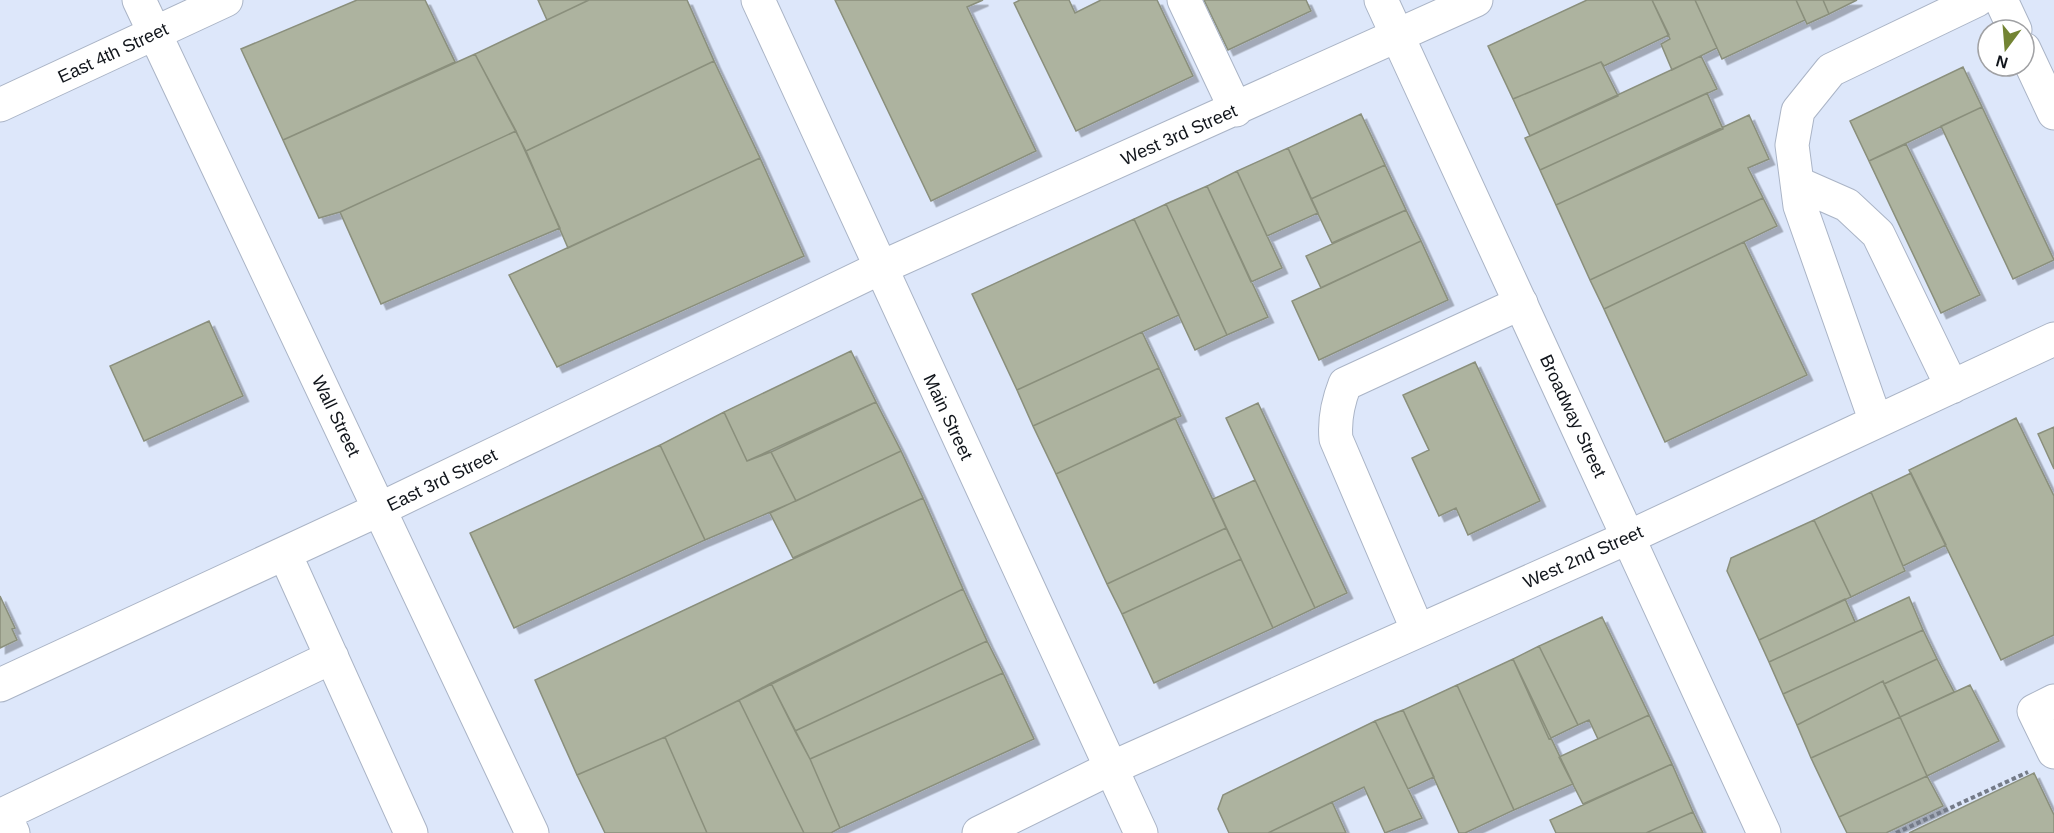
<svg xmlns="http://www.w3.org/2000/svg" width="2054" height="833" font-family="Helvetica,sans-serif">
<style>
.building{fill:#adb39f;stroke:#8a8f7c;stroke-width:1.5;filter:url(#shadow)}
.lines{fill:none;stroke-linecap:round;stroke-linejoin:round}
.minor-casing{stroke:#aab4c6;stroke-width:35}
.major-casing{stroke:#aab4c6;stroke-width:35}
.path{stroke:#747b88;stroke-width:4;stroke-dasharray:4.5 3;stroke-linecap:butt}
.minor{stroke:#fff;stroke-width:33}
.major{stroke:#fff;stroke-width:33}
.labels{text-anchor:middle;stroke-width:4.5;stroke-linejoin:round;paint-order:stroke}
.street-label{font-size:18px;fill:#11151b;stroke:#fff}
</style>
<defs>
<filter id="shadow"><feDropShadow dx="5.5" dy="5.5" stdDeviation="0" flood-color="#0004"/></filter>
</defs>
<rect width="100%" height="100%" fill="#dde7fa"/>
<!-- building -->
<path class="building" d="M357,0H425L455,62L283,140L241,49Z
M538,0H589L547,20Z
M589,0H687L714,61L526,151L475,54Z
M835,0H983L967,7L1036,151L931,201Z
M1020,0H1069L1075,13L1101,0H1157L1193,76L1076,131L1014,3Z
M1204,0H1306L1311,11L1228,50Z
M1587,0H1652L1669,35L1604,66L1601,62L1513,99L1488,46Z
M1652,0H1695L1717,48L1672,70L1661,44L1670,39Z
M1695,0H1796L1805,20L1722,59Z
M1796,0H1823L1829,14L1807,24Z
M1823,0H1857L1829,14Z
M475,54L516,131L340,212L319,218L283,140Z
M1701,56L1717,89L1540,170L1525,138Z
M714,61L760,158L568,248L526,151Z
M1601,62L1618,96L1530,136L1513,99Z
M1963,67L1982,107L1869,161L1850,121Z
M1707,93L1723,129L1556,205L1540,170Z
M1982,107L2054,260L2013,279L1941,126Z
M1361,114L1385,165L1311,199L1288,148Z
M1749,115L1769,159L1748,168L1763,198L1590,280L1556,205Z
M516,131L560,228L381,304L340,212Z
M1906,144L1980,295L1941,313L1869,161Z
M1288,148L1318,213L1267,236L1237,171Z
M760,158L804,256L557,367L509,275Z
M1385,165L1406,210L1332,243L1311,199Z
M1237,171L1282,268L1251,282L1207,186Z
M1207,186L1268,317L1227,335L1166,204Z
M1763,198L1777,226L1604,309L1590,280Z
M1166,204L1227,335L1195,350L1134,219Z
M1406,210L1421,241L1321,288L1306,256Z
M1134,219L1179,315L1017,390L972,294Z
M1421,241L1448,300L1319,360L1292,301Z
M1744,242L1807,375L1665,442L1604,309Z
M209,321L243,396L144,441L110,366Z
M1142,332L1159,368L1033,426L1017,390Z
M851,351L876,402L747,461L724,412Z
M1475,362L1540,501L1468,535L1456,508L1439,516L1412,458L1429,450L1403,395Z
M1159,368L1181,416L1056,474L1033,426Z
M876,402L901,451L796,501L771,452Z
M1258,403L1347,593L1315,608L1226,418Z
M724,412L747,461L771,452L796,501L705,540L660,445Z
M1175,418L1226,528L1107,584L1056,474Z
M2016,418L2054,496V635L2001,660L1909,470Z
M2054,427V469L2038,434Z
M660,445L705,540L514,628L470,533Z
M901,451L923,498L793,558L770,513Z
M1911,473L1946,545L1903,566L1871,492Z
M1255,480L1315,608L1273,628L1213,499Z
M1871,492L1905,571L1851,597L1814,520Z
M923,498L963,589L665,737L577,775L535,680Z
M1814,520L1851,597L1759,640L1727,571L1731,558Z
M1226,528L1241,559L1122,614L1107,584Z
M1241,559L1273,628L1154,683L1122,614Z
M963,589L987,641L795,731L771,683Z
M0,596L15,628L12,629L17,640L0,648Z
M1909,597L1923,630L1783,694L1769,662Z
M1845,599L1855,622L1769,662L1759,640Z
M1602,617L1649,715L1598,739L1589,720L1578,725L1539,646Z
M1923,630L1937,659L1884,684L1883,681L1797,725L1783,694Z
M987,641L1003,673L810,759L795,731Z
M1539,646L1578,725L1549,739L1513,659Z
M1513,659L1573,784L1514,810L1457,685Z
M1937,659L1954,692L1900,717L1884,684Z
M1003,673L1034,739L840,828L810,759Z
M1883,681L1900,717L1811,758L1797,725Z
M771,683L810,759L840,828L831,833H804L739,700Z
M1457,685L1514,810L1465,833H1459L1403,710Z
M1970,685L1999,741L1927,776L1900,717Z
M739,700L804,833H707L665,737Z
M1403,710L1434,777L1408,789L1375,721Z
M1649,715L1672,764L1583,804L1559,757Z
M1900,717L1927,776L1839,817L1811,758Z
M1375,721L1422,818L1385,833L1364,787L1268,833H1229L1218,809L1223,795Z
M665,737L707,833H605L577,775Z
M1672,764L1693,812L1646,833H1556L1550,820Z
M2034,773L2054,815V833H1909Z
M1927,776L1943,806L1886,833H1847L1839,817Z
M1332,802L1346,833H1268Z
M1693,812L1703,833H1646Z"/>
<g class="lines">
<!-- minor casing -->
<g class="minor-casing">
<path id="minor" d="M139,0L532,833
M1184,0L1236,110
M2001,0L2015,30
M2024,49L2054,113
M0,105L226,0
M1797,183L1847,205L1878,234L1952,387
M1876,422L1800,206L1792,145L1798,111L1831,70L1977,0
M285,554L411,833
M1418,631L1336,439C1334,419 1338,402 1345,384L1521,303
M0,685L380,509L880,268L1476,0
M2054,701L2034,711L2054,752
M13,833L4,814L332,657
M979,833L1109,769L1629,537L2054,339"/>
</g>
<!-- major casing -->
<g class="major-casing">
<path id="major" d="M758,0L1141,833
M1381,0L1764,833"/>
</g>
<!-- path -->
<path class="path" d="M1896,833L2028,772"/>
<!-- minor -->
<use href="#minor" class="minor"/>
<!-- major -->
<use href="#major" class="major"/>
</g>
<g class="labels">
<!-- street labels -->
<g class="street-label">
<text transform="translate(113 53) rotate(-25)" y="6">East 4th Street</text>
<text transform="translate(1179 135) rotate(-24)" y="6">West 3rd Street</text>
<text transform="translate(336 416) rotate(64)" y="6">Wall Street</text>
<text transform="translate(1573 416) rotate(65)" y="6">Broadway Street</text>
<text transform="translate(948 417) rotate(65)" y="6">Main Street</text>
<text transform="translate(442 480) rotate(-26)" y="6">East 3rd Street</text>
<text transform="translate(1583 557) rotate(-24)" y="6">West 2nd Street</text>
</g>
</g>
<!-- north arrow -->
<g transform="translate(2006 48) rotate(196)"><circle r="28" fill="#ffffff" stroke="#a0a1a4" stroke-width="1.5"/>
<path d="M0-4.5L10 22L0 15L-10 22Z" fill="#738433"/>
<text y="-9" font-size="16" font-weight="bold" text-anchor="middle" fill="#11151b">N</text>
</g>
</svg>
